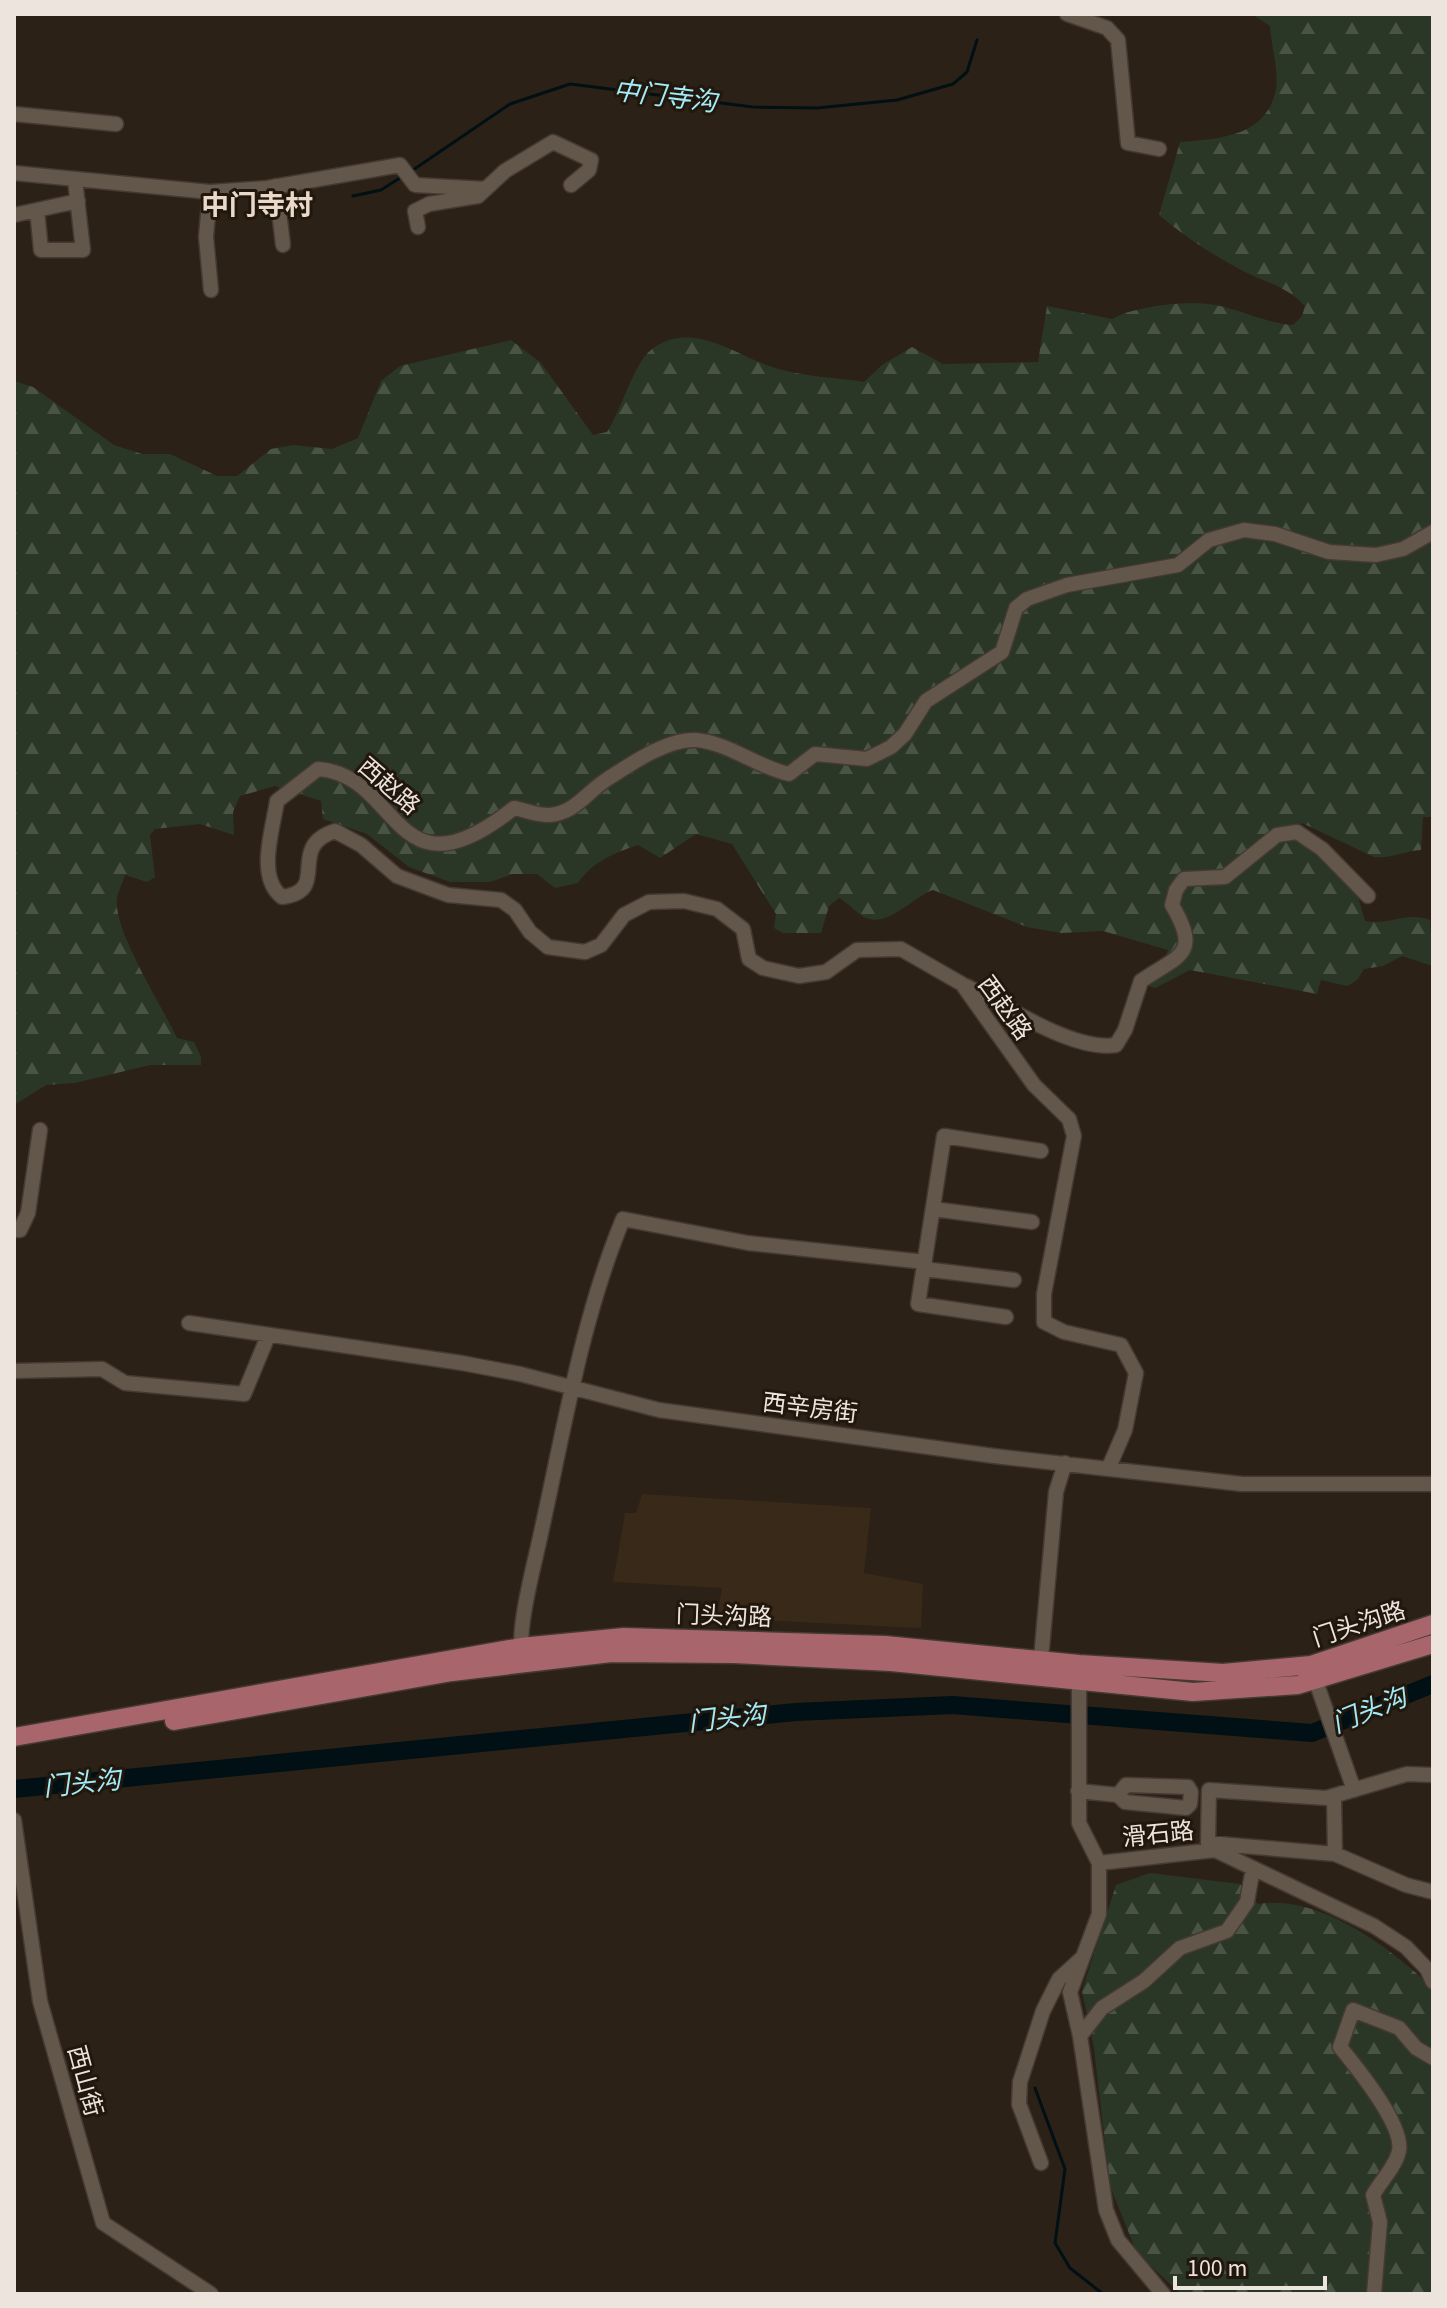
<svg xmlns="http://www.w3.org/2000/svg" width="1447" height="2308" font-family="'Source Sans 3','Noto Sans SC',sans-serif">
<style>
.built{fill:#392919}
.forest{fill:url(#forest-firs)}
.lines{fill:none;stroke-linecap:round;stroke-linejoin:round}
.stream{stroke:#001014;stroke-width:3}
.river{stroke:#001014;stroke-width:18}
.minor-casing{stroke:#443a33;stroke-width:17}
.major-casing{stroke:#443a33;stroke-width:21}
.minor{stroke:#63564a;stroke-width:14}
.major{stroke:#a8666c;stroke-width:18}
.labels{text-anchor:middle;stroke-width:6;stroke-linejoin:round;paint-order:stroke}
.street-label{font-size:24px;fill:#ece4dd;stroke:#22170d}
.water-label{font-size:26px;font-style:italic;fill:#a2ecf9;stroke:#22170d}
.quarter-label{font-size:28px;font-weight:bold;fill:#e9d9cb;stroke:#22170d}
</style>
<defs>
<pattern id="forest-firs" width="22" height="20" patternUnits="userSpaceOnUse" patternTransform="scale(2)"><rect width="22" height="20" fill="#2a3726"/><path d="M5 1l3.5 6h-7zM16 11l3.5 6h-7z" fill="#495445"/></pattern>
</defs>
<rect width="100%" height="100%" fill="#2c2116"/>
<!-- built -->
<path class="built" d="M642,1494L871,1508L864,1573L923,1584L921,1628L717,1618L722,1588L613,1582L625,1513H636Z"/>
<!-- forest -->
<path class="forest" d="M1252,14H1433V817H1423L1421,850C1405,851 1390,859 1374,857L1302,823L1293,827L1354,883L1365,921C1389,926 1407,911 1430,920L1433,966L1402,956L1383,966L1364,969L1357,980L1347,986L1321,980L1317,994L1190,970L1155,988L1149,986L1146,973L1152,965L1163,962L1168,950L1103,931L1061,933L1027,927L933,890C912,897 888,929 864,917C855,912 849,903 839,898L829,906L821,933H783L774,928L776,914L732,844L696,834L660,858L638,845C614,853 592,862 578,883L555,888L537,874H513L490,882H450L409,867L367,834L323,819L321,801L275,786L240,796L233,812L234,835L200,824L155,829L150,835L155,877L147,882L125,875C123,882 118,891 117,899C113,930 162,1006 177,1038L194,1042L201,1057V1065H150L75,1083L46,1085L14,1105V381L33,387L114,445L142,454H170L217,476H237L271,449L293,445L332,449L358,438L381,381L400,366L511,340L541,363L593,435L607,432C621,411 634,363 651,350C691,319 733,354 772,367C801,377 835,377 864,382L882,365L912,347L943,364L1038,362L1047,306L1112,319C1134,306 1189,300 1215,305C1242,310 1265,323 1293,325L1302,316L1305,306C1287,287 1268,283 1245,272C1214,256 1185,237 1159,215L1180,142C1219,139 1267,137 1276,89C1279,71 1271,44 1270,26Z
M1150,1873L1240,1884L1258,1904C1320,1894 1390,1948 1433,1988V2294H1181L1137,2253L1110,2186L1094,2048L1082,1991L1116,1885Z"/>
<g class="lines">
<!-- stream -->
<path class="stream" d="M410,172L510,104L570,84L753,107L817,108L897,100L953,84L967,72L977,40
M353,196L381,190L403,176
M1035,2088L1065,2169L1055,2243L1070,2268L1103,2294"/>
<!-- river -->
<path class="river" d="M14,1789L796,1712L952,1705L1312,1733L1433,1684"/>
<!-- minor casing -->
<g class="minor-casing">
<path id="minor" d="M1067,14L1107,28L1118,40L1128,143L1159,149
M14,114L116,124
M14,173L210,192L267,188L400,165L415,185L486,189
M276,186L283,245
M210,192L206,237L211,290
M37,210L41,250H83L75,180
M14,215L78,201
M418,227L415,211L429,204L478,196L505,171L553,142L591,160L589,170L571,185
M966,986C1005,1005 1073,1052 1116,1045L1125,1030L1141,981C1178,955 1202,956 1172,905L1176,890L1184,879L1225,877L1277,835L1297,832L1322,849L1368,896
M933,1209L1032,1222
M14,1230H20L28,1213L40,1130
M924,1269L1014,1280
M1006,1317L918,1304L944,1136L1041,1151
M189,1323L462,1363L520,1374L659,1410L994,1456L1242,1484H1433
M14,1371L102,1369L125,1383L244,1394L268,1336
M1109,1467L1125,1430L1136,1373L1121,1345L1064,1332L1044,1322V1294L1074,1136L1069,1119L1034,1085L962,984L901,949L857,950L826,972L799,976L763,968L749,959L743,929L717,909L684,901L649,902L624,915L601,945L585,952L548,947L530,932L515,910L501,900L448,895L397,876L361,845L335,831C285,847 332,891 282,897C256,877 273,829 277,801L318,769C402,775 392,905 514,808C525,810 539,816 550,815C576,812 586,793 606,780C629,765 668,738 696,740C729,743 757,767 789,774L815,754L867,759L891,747L905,734L926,701L1002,652L1016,608L1027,599L1067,585L1178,565L1209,540L1244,530L1275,534L1329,552L1376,555L1403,549L1433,532
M522,1654C517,1627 535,1562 541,1533C564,1429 582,1318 623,1219L748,1243L925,1262
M1041,1659L1056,1492L1065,1463
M1079,1671V1823L1099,1863L1215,1850L1374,1926L1406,1947L1427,1969L1433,1982
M1313,1673L1354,1790
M1433,1775L1407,1774L1326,1798L1209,1790L1208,1843L1335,1854L1406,1885L1433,1892
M1078,1791L1118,1795L1125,1802L1186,1808L1190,1804L1191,1792L1188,1787L1126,1785L1118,1795
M1334,1796L1335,1854
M14,1820L40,2001L103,2223L211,2294
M1080,2036L1070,1992L1099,1914V1863
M1041,2163L1019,2104L1020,2082L1043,2011L1059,1979L1082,1958
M1163,2294L1118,2240L1106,2210L1080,2036L1102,2008L1144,1981L1180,1948L1227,1931L1247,1902L1253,1868
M1374,2294L1380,2222L1373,2195C1380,2182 1396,2166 1399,2151C1404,2125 1357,2068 1340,2047L1353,2010L1399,2028L1416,2048L1433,2058"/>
</g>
<!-- major casing -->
<g class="major-casing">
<path id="major" d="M174,1721L452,1672L611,1653L734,1654L891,1662L1193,1692L1298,1685L1433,1644
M14,1737L521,1647L624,1637L885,1645L1079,1664L1223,1673L1311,1665L1433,1624"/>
</g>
<!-- minor -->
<use href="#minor" class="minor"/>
<!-- major -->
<use href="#major" class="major"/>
</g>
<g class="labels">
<!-- street labels -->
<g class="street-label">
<text transform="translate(389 786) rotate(41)" y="8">西赵路</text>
<text transform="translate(1005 1008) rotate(54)" y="8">西赵路</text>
<text transform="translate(810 1408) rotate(7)" y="8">西辛房街</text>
<text transform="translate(724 1616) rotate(2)" y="8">门头沟路</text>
<text transform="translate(1359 1624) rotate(-18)" y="8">门头沟路</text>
<text transform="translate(1158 1834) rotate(-6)" y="8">滑石路</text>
<text transform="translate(85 2081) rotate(75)" y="8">西山街</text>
</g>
<!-- water labels -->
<g class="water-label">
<text transform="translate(665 96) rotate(7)" y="9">中门寺沟</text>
<text transform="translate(1369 1710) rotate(-22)" y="9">门头沟</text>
<text transform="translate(727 1718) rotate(-6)" y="9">门头沟</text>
<text transform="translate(82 1783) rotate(-6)" y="9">门头沟</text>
</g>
<!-- quarter labels -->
<g class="quarter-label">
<text x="257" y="215">中门寺村</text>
</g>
</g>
<!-- border -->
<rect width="1447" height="2308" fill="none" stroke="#ece4dd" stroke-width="32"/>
<!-- scale -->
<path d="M1175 2276v12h150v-12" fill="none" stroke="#ece4dd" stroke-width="4"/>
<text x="1187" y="2276" font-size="24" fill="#ece4dd" stroke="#22170d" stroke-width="6" paint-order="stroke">100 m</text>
</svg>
